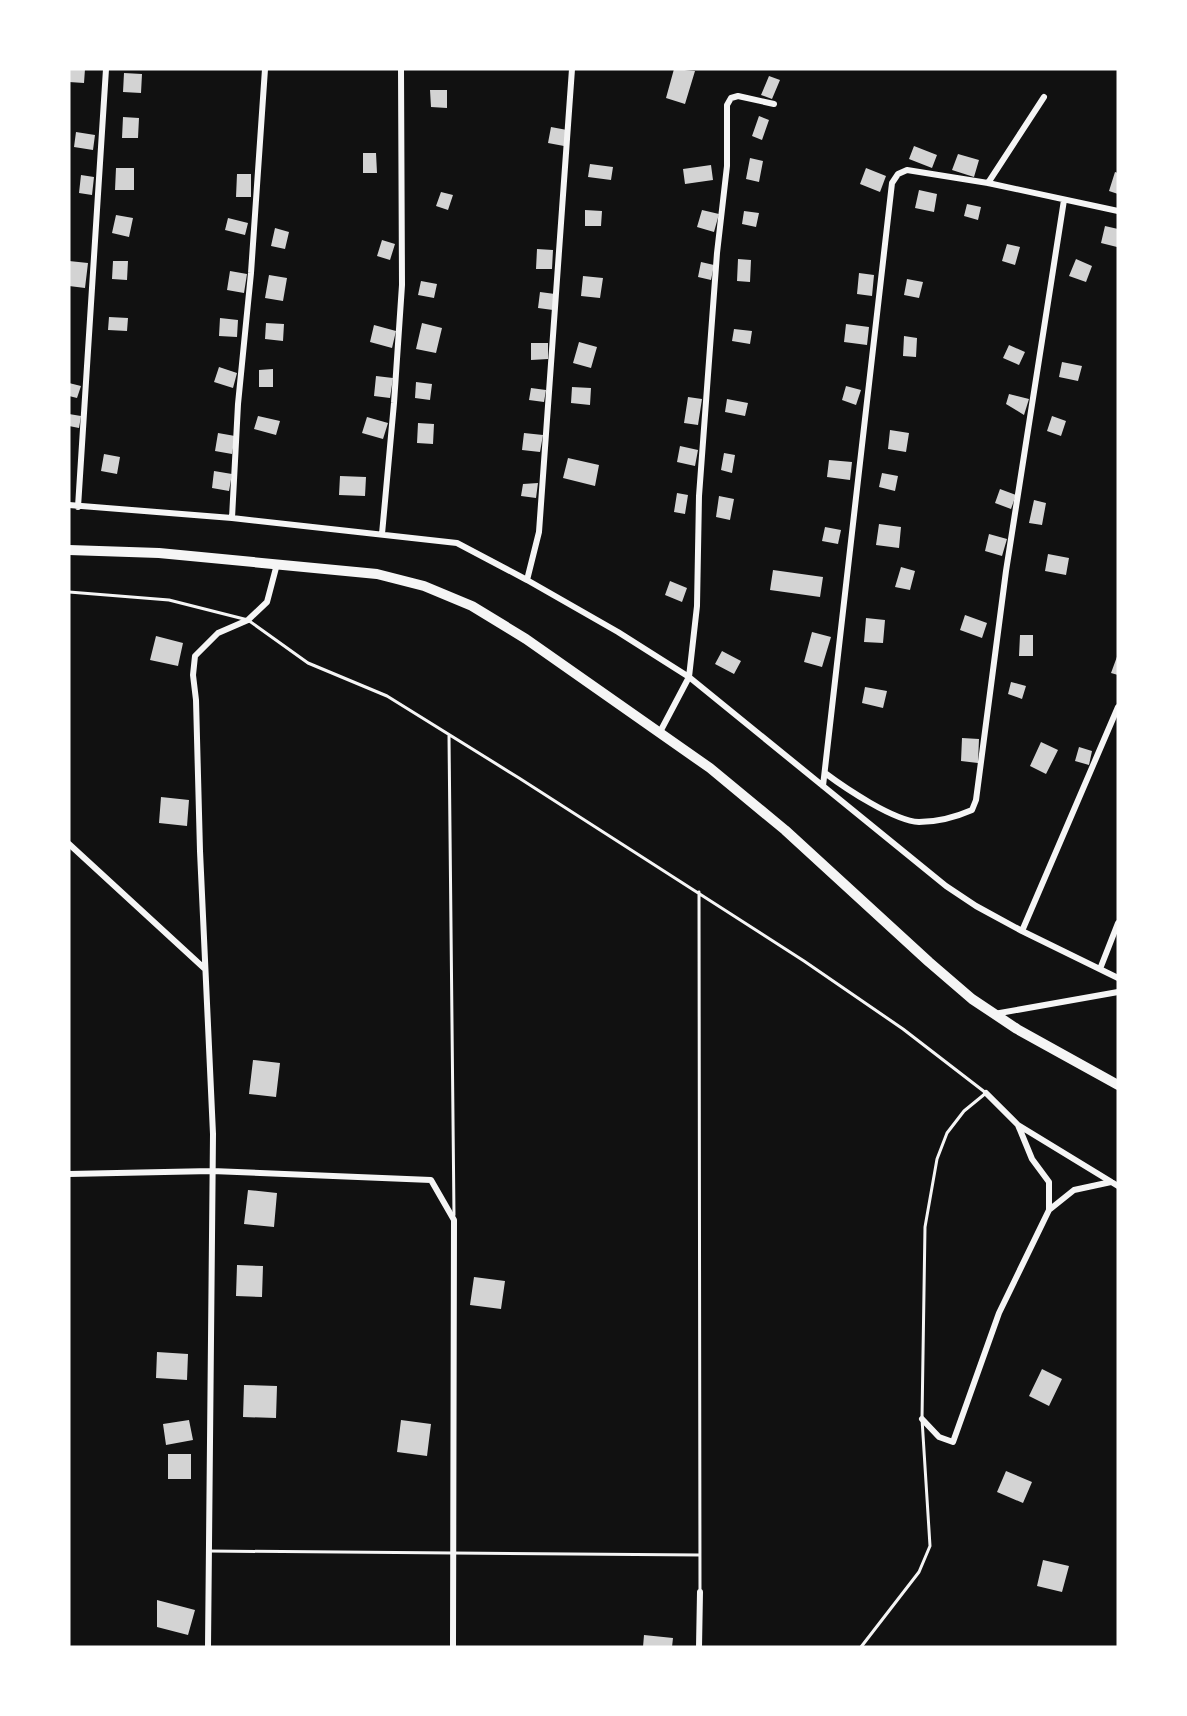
<svg xmlns="http://www.w3.org/2000/svg" width="1187" height="1716" font-family="Inter,sans-serif">
<style>
.building{fill:#d3d3d3}
.lines{fill:none;stroke-linecap:round;stroke-linejoin:round}
.service{stroke:#f5f5f5;stroke-width:3}
.minor{stroke:#f5f5f5;stroke-width:6}
.primary{stroke:#f5f5f5;stroke-width:10}
</style>
<rect width="100%" height="100%" fill="#111"/>
<!-- building -->
<path class="building" d="M69,69H85L84,83L69,82Z
M674,69L695,71L685,104L666,98Z
M124,73L142,74L141,93L123,92Z
M769,76L780,80L772,99L761,95Z
M430,90H447V108L431,107Z
M759,116L769,120L762,140L752,136Z
M123,117L139,118L138,138H122Z
M551,127L567,130L564,146L548,143Z
M76,132L95,135L93,150L74,147Z
M914,146L937,155L932,168L909,159Z
M363,153H376L377,173H363Z
M958,154L979,160L974,177L952,170Z
M750,158L763,161L759,182L746,179Z
M590,164L613,167L611,180L588,177Z
M711,165L713,180L685,184L683,169Z
M116,168H134V190H115Z
M866,168L886,176L880,192L860,184Z
M1115,172L1118,173V194L1109,191Z
M237,174H251V197H236Z
M81,175L94,177L92,195L79,193Z
M919,190L937,194L934,212L915,208Z
M441,192L453,195L448,210L436,206Z
M967,204L981,207L978,220L964,216Z
M585,210L602,211L601,226H585Z
M702,210L719,214L714,232L697,227Z
M744,211L759,213L756,227L742,224Z
M116,215L133,218L129,237L112,233Z
M228,218L248,223L245,235L225,230Z
M1105,226L1118,229L1117,247L1101,243Z
M275,228L289,232L285,249L271,246Z
M382,240L395,244L390,260L377,256Z
M1007,244L1020,247L1015,265L1002,261Z
M537,249L553,250L552,269H536Z
M738,259L751,260L750,282L737,281Z
M1076,259L1092,266L1086,282L1069,276Z
M69,261L88,263L85,288L69,286Z
M113,261H128L127,280L112,279Z
M701,262L714,265L711,280L698,277Z
M230,271L247,274L244,293L227,290Z
M859,273L874,275L872,296L857,294Z
M269,275L287,278L283,301L265,298Z
M583,276L603,278L600,298L581,296Z
M907,279L923,282L919,298L904,295Z
M421,281L437,284L434,298L418,295Z
M540,292L555,294L553,310L538,308Z
M109,317L128,318L127,331L108,330Z
M220,318L238,320L237,337L219,336Z
M266,323L284,324L283,341L265,339Z
M422,323L442,328L436,353L416,349Z
M846,324L869,327L867,345L844,342Z
M374,325L396,331L392,348L370,342Z
M734,329L752,331L750,344L732,341Z
M904,336L917,338L916,357L903,356Z
M579,342L597,347L591,368L573,363Z
M531,343H548V359L531,360Z
M1009,345L1025,352L1019,365L1003,358Z
M1062,362L1082,366L1078,381L1059,377Z
M219,367L237,373L233,388L214,382Z
M273,369V387H259V370Z
M376,376L393,378L390,398L374,396Z
M416,382L432,384L430,400L415,398Z
M69,383L81,386L77,398L69,396Z
M846,386L861,390L856,405L842,400Z
M572,387L591,388L590,405L571,403Z
M531,388L546,390L544,402L529,400Z
M1009,394L1029,399L1024,415L1006,404Z
M688,397L702,399L698,425L684,423Z
M727,399L748,403L745,416L725,412Z
M69,414L81,416L79,428L69,426Z
M258,416L280,421L276,435L254,429Z
M1052,416L1066,421L1061,436L1047,431Z
M367,417L388,423L383,439L362,433Z
M418,423L434,424L433,444L417,443Z
M890,430L909,433L906,452L888,449Z
M218,433L235,436L232,454L215,451Z
M524,433L543,435L540,452L522,450Z
M680,446L698,450L695,466L677,462Z
M724,453L735,455L732,473L721,470Z
M104,454L120,457L117,474L101,471Z
M568,458L599,465L595,486L563,478Z
M829,460L852,462L850,480L827,477Z
M214,471L232,474L229,491L212,488Z
M882,473L898,476L895,491L879,487Z
M340,476L366,477L365,496L339,495Z
M538,483L536,498L521,496L523,484Z
M1000,489L1016,495L1011,509L995,503Z
M677,493L688,495L685,514L674,512Z
M719,496L734,499L730,520L716,517Z
M1034,500L1046,503L1042,525L1029,523Z
M879,524L901,527L899,548L876,545Z
M825,527L841,530L838,544L822,541Z
M989,534L1007,539L1002,556L985,551Z
M1048,554L1069,558L1066,575L1045,571Z
M901,567L915,571L910,590L895,587Z
M773,570L823,577L820,597L770,590Z
M670,581L687,588L682,602L665,595Z
M965,615L987,623L982,638L960,630Z
M866,618L885,620L883,643L864,642Z
M812,632L831,637L822,667L804,662Z
M1020,635H1033V656H1019Z
M156,636L183,643L178,666L150,660Z
M722,651L741,661L734,674L715,664Z
M1118,654V675L1111,673Z
M1011,682L1026,686L1022,699L1008,694Z
M865,687L887,691L883,708L862,703Z
M962,738L979,739L978,763L961,761Z
M1041,742L1058,750L1046,774L1030,766Z
M1079,747L1092,751L1089,765L1075,761Z
M161,797L189,800L187,826L159,823Z
M253,1060L280,1063L276,1097L249,1094Z
M248,1190L277,1193L274,1227L244,1224Z
M237,1265L263,1266L262,1297L236,1296Z
M474,1277L505,1281L501,1309L470,1305Z
M157,1352L188,1354L187,1380L156,1378Z
M1042,1369L1062,1379L1049,1406L1029,1396Z
M244,1385L277,1386L276,1418L243,1417Z
M189,1420L193,1440L166,1445L163,1424Z
M401,1420L431,1424L427,1456L397,1452Z
M168,1454H191V1479H168Z
M1006,1471L1032,1482L1023,1503L997,1492Z
M1043,1560L1069,1566L1062,1592L1037,1586Z
M157,1600L195,1610L188,1635L157,1627Z
M644,1635L673,1638L672,1647H643Z"/>
<g class="lines">
<!-- service -->
<path class="service" d="M69,592L169,600L248,620L308,663L387,696L519,778L804,961L903,1029L986,1093L964,1111L947,1133L937,1159L925,1227L922,1419L930,1546L919,1572L861,1647
M449,736L454,1215
M699,892L700,1592
M209,1551L700,1555"/>
<!-- minor -->
<path class="minor" d="M988,183L1044,97
M69,505L232,518L457,543L527,580L618,632L689,677L946,886L976,906L1022,931L1118,978
M78,507L106,69
M232,518L238,404L251,273L265,69
M382,534L394,403L402,285L401,69
M527,580L539,532L572,69
M660,732L689,677L697,606L699,496L717,253L727,166V105L731,98L738,96L774,104
M825,773C845,788 894,821 919,822C937,822 956,817 972,810L976,800L1006,571L1064,200
M823,786L892,183L898,174L907,170L988,183L1118,211
M69,844L205,969
M1022,931L1118,707
M1100,969L1118,923
M994,1014L1118,992
M986,1093L1018,1125L1118,1186
M69,1174L212,1171L431,1180L454,1220L453,1647
M1049,1210L1074,1190L1111,1182
M922,1419L939,1437L953,1442L999,1313L1049,1210V1182L1032,1159L1018,1125
M208,1647L213,1134L200,851L196,700L193,675L195,656L218,633L248,620L267,602L277,564
M699,1647L700,1592"/>
<!-- primary -->
<path class="primary" d="M69,550L159,553L377,574L424,586L472,606L526,639L710,768L785,830L929,962L972,999L1017,1029L1118,1085"/>
</g>
<!-- border -->
<rect width="1187" height="1716" fill="none" stroke="#ffffff" stroke-width="141"/>
</svg>
